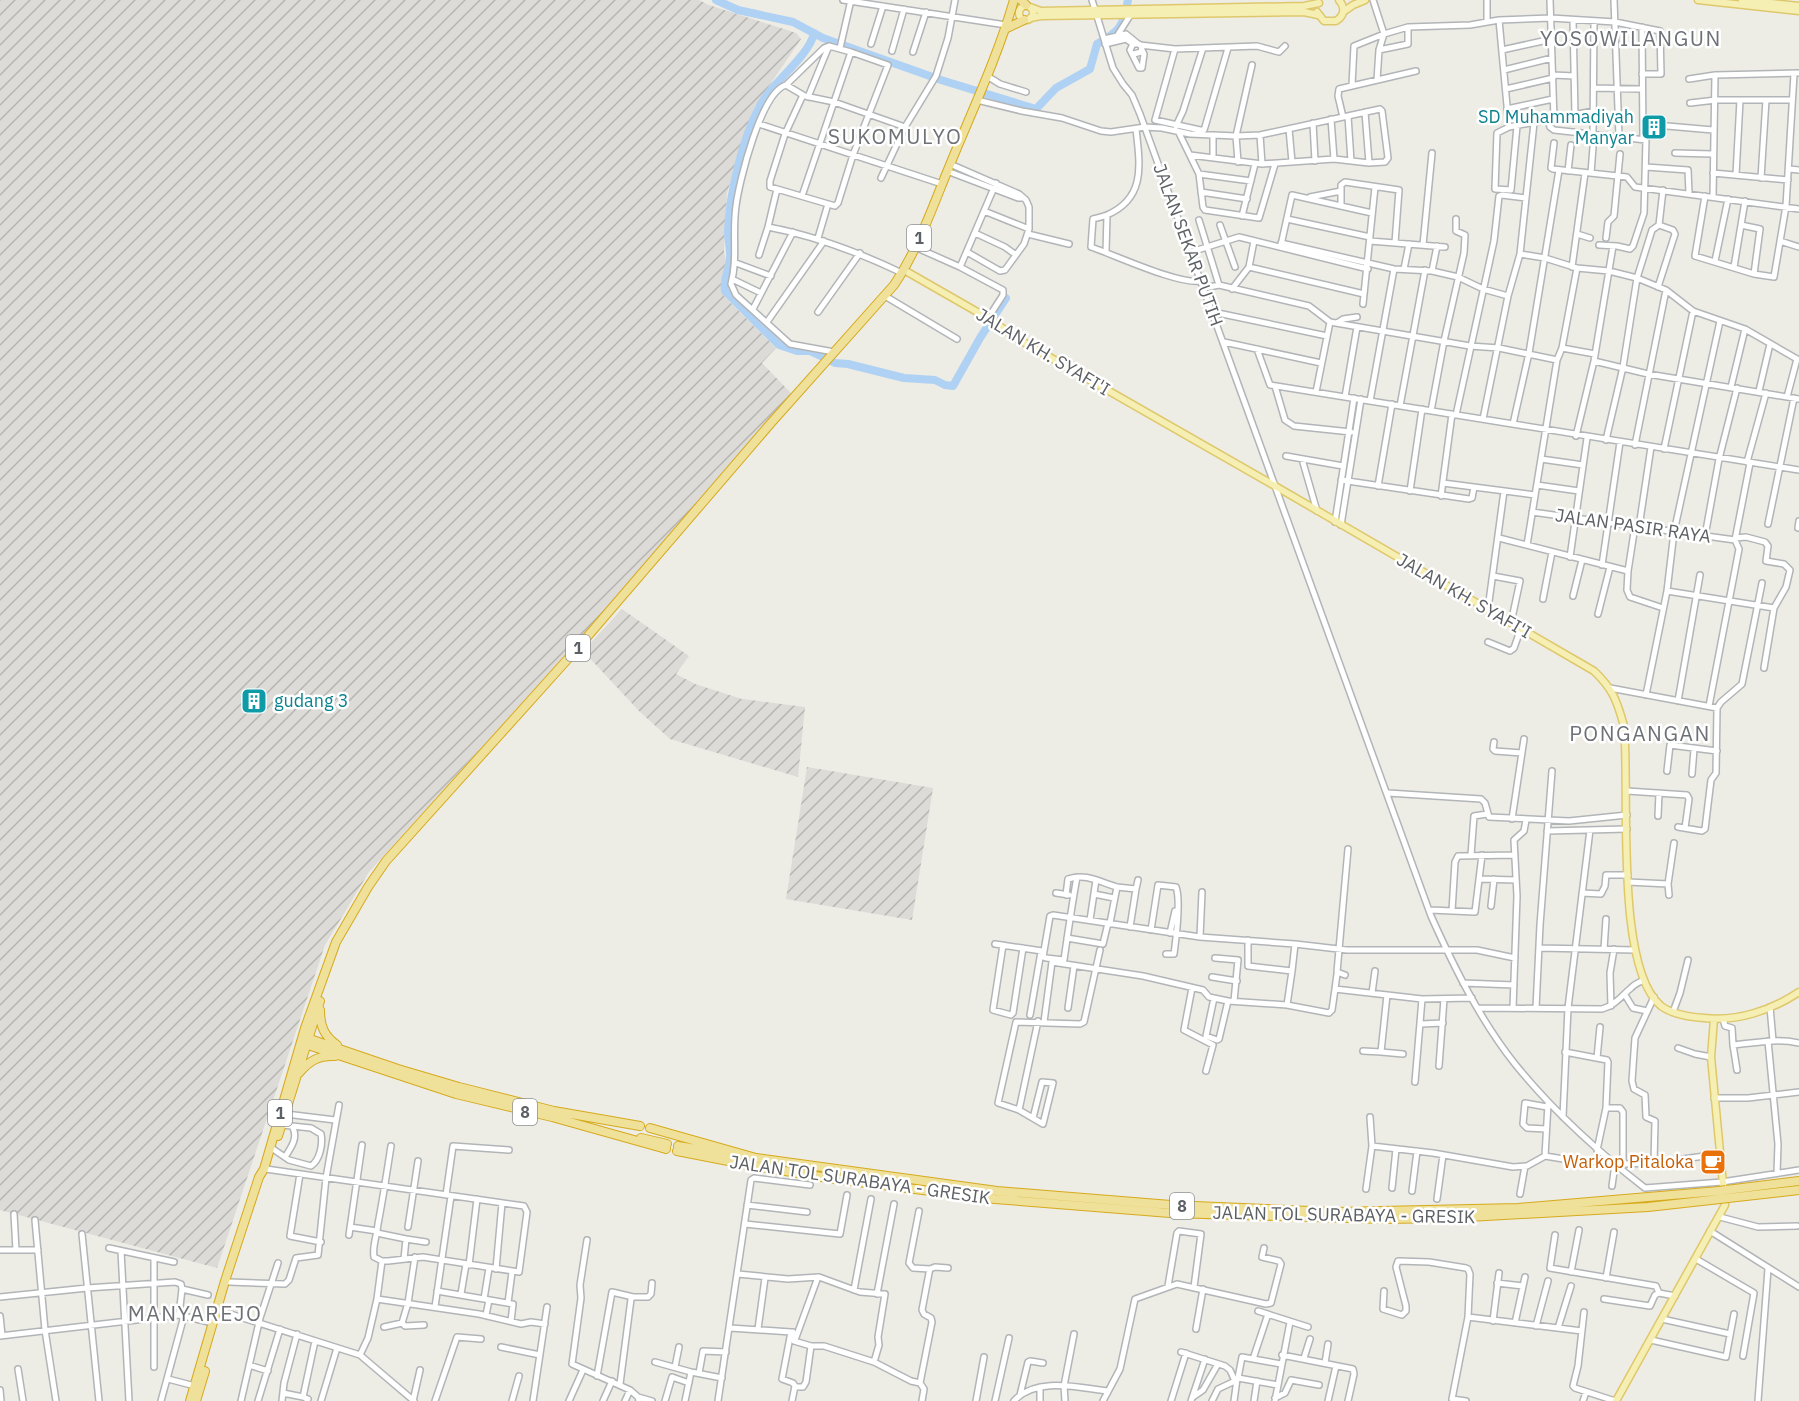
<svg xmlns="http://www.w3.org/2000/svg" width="1799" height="1401" font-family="'IBM Plex Sans',sans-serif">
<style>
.industrial{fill:url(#industrial-furrows)}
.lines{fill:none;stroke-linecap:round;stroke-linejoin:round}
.river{stroke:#afd1f4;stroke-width:8}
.minor-casing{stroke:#b2b5b8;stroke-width:8}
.major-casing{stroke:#dfc86c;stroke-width:9}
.highway-casing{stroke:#d6aa1d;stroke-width:10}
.minor{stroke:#fff;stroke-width:5}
.major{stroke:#f5efb3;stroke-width:6}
.highway{stroke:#efe09a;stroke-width:8}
.highway-bridge-casing{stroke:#d6aa1d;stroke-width:10;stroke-linecap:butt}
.highway-bridge{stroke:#efe09a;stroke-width:8}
.labels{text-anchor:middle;stroke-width:5;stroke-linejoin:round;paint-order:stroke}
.shield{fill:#fff;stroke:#8e9092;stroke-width:1.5}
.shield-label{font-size:16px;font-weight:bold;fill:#5d6064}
.culture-label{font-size:18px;fill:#0d838f;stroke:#fff;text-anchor:end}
.street-label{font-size:18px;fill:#5d6064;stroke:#fff}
.food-label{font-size:18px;fill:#c56008;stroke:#fff;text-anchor:end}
.quarter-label{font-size:21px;letter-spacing:1.5px;fill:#6e7176;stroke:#fff}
</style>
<defs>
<pattern id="industrial-furrows" width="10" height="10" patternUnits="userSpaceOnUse" patternTransform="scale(1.5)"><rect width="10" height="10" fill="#dcdbd7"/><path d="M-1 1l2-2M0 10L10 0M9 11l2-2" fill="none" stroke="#b6b5b2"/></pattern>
</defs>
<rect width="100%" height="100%" fill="#edece5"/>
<!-- industrial -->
<path class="industrial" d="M0,0H699L709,5L796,33L801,39L754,108L727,193L724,252L727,264L721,285L724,296L776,348L762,363L791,393L711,493L369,872L325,945L217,1268L0,1210Z
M622,609L689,656L676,674L695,684L742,699L805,707L798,777L670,739L639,711L583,651Z
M807,767L933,788L912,920L786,899Z"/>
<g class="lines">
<!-- river -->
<path class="river" d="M716,0L738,10L793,22L823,38L941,80L1036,109L1056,88L1090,69L1097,44C1120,31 1123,27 1128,0
M814,33C810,54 777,79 764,99C744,131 729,194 728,232C728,241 731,250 730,259C729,270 723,280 725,291L779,345L797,351H810L835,363L848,364L904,378L935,380L945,385L953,386L980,338L1006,298"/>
<!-- minor casing -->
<g class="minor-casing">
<path id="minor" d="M843,0L1006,25
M1092,0L1113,68L1123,84L1132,95L1140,114L1431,916C1454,967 1480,1020 1515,1064C1553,1111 1597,1151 1645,1188L1722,1182L1799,1170
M1373,0L1384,34L1379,50L1377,80
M1487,0V22
M1550,0L1554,119
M1614,0L1619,136
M1499,20L1509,127
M1573,20L1575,115
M1642,27L1643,139
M1104,39L1126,34L1137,43
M1116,41L1117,36L1131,14
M871,44L883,6
M1105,44L1126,39L1133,44
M1140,45L1175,49L1257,46L1279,52L1285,46
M840,48L851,0
M1175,49L1155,120L1200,130H1204L1205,127L1228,48
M1379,50L1408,44V27
M1502,50L1552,39
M892,51L904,9
M851,52L888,65L853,155L838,203L835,206L777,189L768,227C816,236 858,252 902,273
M913,52L926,12
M1134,54L1141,52L1142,47L1139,44H1133L1130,50L1139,68H1142L1144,54L1142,50
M1504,70L1552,58
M1553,75L1574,76
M987,76L1000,84L1026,92
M1689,79L1715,75L1799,73
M786,85L824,48L829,46
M1352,85L1354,46L1384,34L1408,27L1470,25L1499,20L1551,18L1615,22L1660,31L1661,74H1642
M1594,88L1642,89
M1506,89L1553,78
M805,96L834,102L905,127
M977,100L1022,111L1062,118L1101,131L1111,132L1145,127L1162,128L1190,134L1236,136L1260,135L1380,109L1382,111L1388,158L1385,162L1369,163L1334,159L1262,164L1190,155
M1690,103L1716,100H1791
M1507,109L1553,99
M1365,112L1369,163
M1348,116L1351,161
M1343,117L1338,96L1339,89L1416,71
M1331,119L1334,159
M1548,120L1550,127L1554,130L1646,140L1644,213L1633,246L1630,249L1617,246L1599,245
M1313,123L1315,161
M759,124L942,184
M1176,126L1183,111L1203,48
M1517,126L1511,190L1495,189L1497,133L1509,127L1594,111
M1667,126L1713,130
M1136,129C1140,165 1146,198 1107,215C1102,217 1097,218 1093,219L1091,247C1115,255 1179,285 1201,281
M1289,129L1292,162
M1178,131L1199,174L1203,207L1205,210L1259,218L1275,164
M1593,134L1594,22
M1213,135V158
M1260,135L1262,164
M1554,143L1551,168L1553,169L1627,177L1635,187L1799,209
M1675,153L1712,154
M1238,162L1236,136L1252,65
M950,164L1019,194L1026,200L1029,207V229L1024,244L1005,270L1000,271L967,252
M1646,167L1688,170L1689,193
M1789,169L1799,170
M947,171L1018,198H1023
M1568,171L1571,145
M1591,173L1593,147
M1713,173L1788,180
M1199,174L1251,181
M1736,175L1740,100
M881,178L905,127L936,76L948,38L955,0
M1761,178L1766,100
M777,189L770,187V181L785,134L803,95L786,85C761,92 739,182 736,206C732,234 738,258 731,284L736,295L790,344L834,352
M1201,192L1247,199
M802,196L851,52L829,46L808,97
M1705,196L1695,256L1754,274L1774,277L1786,206L1794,74
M1310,197L1341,191
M1713,197L1715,75
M1341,204V185L1345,182L1399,190L1395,243
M984,211L1029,229
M1242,216L1255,164
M1287,219L1370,237
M1199,220L1219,285
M1220,225L1235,267
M1659,225L1663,190
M1741,225L1760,229L1754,274
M975,233L1005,247L1016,255
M1028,234L1069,244
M1577,234L1590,238
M818,238L828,204
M1606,238L1608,222L1614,216L1620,154
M1370,241L1445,247
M1780,241L1799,247
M1281,243L1394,269L1432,271L1458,277L1483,289L1508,296
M1281,245L1292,195L1372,213
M1423,245L1432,153
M915,247L960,267L1003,290V295L992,312
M1106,252L1107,215
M1191,252L1239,237L1368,269
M1520,254L1545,258L1577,268L1609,271L1637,278L1666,290L1693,311L1745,329L1797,359
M759,255L768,227
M1715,261L1728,199
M736,263L771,276
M960,267L996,183
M1249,267L1364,294
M1572,267L1585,173
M1734,267L1745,201
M1404,269L1409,244
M1432,271L1437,246
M732,279L761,293
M1658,287L1675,234L1673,230L1659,225
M1204,288L1219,285L1309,306L1330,322L1470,346L1499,348L1557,360
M1232,289L1249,267L1254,241
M885,296L957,339
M1363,304L1375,187
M753,309L793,232
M818,312L860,253
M1213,312L1327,336
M767,322L824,241
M1337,323L1343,319L1357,317
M1224,342L1321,363
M1562,348L1595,354
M1257,349L1270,385L1799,470
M1594,361L1648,374L1799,399
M1275,386L1285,420L1294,426L1351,432
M1731,387L1745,329
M1759,391L1770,344
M1316,392L1330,322
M1345,397L1357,327
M1787,397L1797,359
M1370,401L1394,269
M1400,406L1425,270
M1431,411L1444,341L1464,253L1465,235L1456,231V219
M1456,415L1494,241L1499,196L1502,195L1526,198
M1483,419L1508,296L1520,254L1534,123
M1513,424L1529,353L1559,170
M1576,436L1594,361L1613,246
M1606,440L1623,367L1637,278L1652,230L1659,225
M1635,445L1666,290
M1664,449L1693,311
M1286,456L1343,466
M1302,459L1317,511
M1541,459L1583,465
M1747,462L1766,393
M1341,480L1469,499L1472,498L1474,487
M1443,483L1535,495
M1537,485L1579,491
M1378,486L1392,404
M1410,491L1422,409
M1441,496L1452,414
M1532,512L1735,540
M1335,522L1354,398
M1768,524L1794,398
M1341,525L1361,399
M1639,527L1651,447
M1798,528L1799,521
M1705,536L1719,459L1737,388
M1499,538L1628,571L1635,526
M1735,538L1746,537L1765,542L1768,546L1766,561L1784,564L1790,570L1786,587L1774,608L1764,668
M1527,545L1557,360L1562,348L1577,268
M1570,557L1587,438
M1602,565L1620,442
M1628,571L1627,590L1630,597L1663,608
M1493,576L1520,581L1511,623
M1667,591L1774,608
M1573,596L1582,560
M1543,599L1552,552
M1488,609L1504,491
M1598,614L1610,567
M1488,642L1510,651L1514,648L1521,628
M1610,688L1717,708
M1646,695L1667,591L1674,532L1720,321
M1678,701L1700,575
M1709,706L1739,549L1735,540L1750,463
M1494,742L1493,749L1495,751L1522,753
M1667,771L1670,745L1717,751
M1692,774L1694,749
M1627,791L1687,795L1689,799L1685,828
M1388,793L1481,799L1485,803L1489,817L1569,821L1627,815
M1658,816L1659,793
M1512,819L1524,739
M1678,827L1702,831L1705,829L1711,780L1716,773L1717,708L1721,702L1742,684L1762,583
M1547,831L1627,829
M1471,855L1474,816L1487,814
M1077,877C1072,904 1068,932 1064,960L1046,958L1043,957L1044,951L1050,916L1053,915L1200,937L1295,944L1347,950H1477L1515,958
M1480,879L1516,880
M1628,882L1668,884
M1056,893L1069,895
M1582,893L1601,894L1605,886L1606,875H1628
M1094,894L1114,898
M1066,895L1068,879C1087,873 1099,882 1117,887
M1669,895L1668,884L1674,843
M1491,906L1494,879
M1430,910L1475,912L1482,855
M1452,911L1455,862L1458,856L1515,855
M1090,920L1096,880
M1110,923L1117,887L1136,889L1138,880
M1130,927L1136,889
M1151,930L1158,885L1176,887C1181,900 1176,939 1174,954H1166
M1170,933L1175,911
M1200,937L1202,892
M1067,938L1103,944L1108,923
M1248,940V966L1292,971L1287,1005
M995,944L1042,951
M1003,945L993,1010L1011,1015L1013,1013L1023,948
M1539,948L1635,950
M1604,949L1606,919
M1215,958L1238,960L1234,1001
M1292,971L1295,944
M1345,975L1337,972L1348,849
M1212,977L1237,981
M1463,983L1514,985
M1192,988L1184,1030L1213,1045L1206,1071
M1335,989L1337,974
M1372,993L1375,971
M1387,995L1381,1052L1403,1054
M1625,995L1633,1008L1647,1011
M1654,997L1635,1038L1632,1081L1634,1089L1645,1095L1646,1117L1655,1121L1654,1163
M1214,998L1206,1036L1217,1040L1219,1039L1228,1001L1287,1005L1329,1013L1332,1010L1335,989L1422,999L1472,998
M1611,1006L1610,973L1614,949
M1770,1007L1773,1041
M1068,1008L1074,966
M1478,1008L1602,1009C1616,1005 1621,996 1631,988C1634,984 1640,982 1644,980
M1513,1008L1517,896L1514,840L1524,831L1526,820
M1536,1008L1540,925L1552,771
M1673,1012L1680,993L1688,960
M1030,1015L1041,952
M1723,1019L1725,1026L1732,1028L1733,1045C1755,1043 1777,1038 1799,1043
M1044,1022L1052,962L1143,976L1203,990L1209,997L1228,1001
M1421,1024L1443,1023
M1768,1041L1778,1144L1777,1173
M1733,1045L1737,1070
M1678,1048L1695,1054L1711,1057
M1363,1051L1381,1052
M1565,1052L1607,1060L1608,1062L1606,1108L1597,1150
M1597,1058L1600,1027
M1439,1066L1444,999
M1415,1082L1422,999
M1714,1098H1748L1799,1092
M1606,1108H1620L1623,1112V1164
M1019,1110L1038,1021
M286,1114L335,1120
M1370,1117L1372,1146
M1563,1117L1568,1008L1590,830
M1033,1118L1042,1082L1053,1083L1043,1124L1019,1110L998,1103L1016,1022L1080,1024L1084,1022L1100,950
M1546,1129L1527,1128L1523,1124L1525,1103L1547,1107
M273,1149L289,1160L311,1166C320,1160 323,1144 321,1134L311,1128L282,1125
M1545,1156L1548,1104
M285,1157C291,1148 298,1138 293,1128
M1620,1167L1623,1164L1654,1163L1719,1154
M266,1169L524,1206L527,1212L519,1272L423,1257L388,1261H382L374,1257C372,1247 377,1235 378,1224C383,1198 387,1172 391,1146
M300,1174L290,1236L321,1242
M1612,1186L1615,1164
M1392,1188L1396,1149
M1366,1189L1372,1146L1433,1153L1513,1167L1527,1166L1545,1156L1582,1162L1610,1161
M1412,1191L1417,1151
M1520,1194L1525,1166
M446,1195L453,1146L509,1150
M1437,1199L1443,1155
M747,1205L807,1212
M919,1211L909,1263L913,1268L930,1269
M14,1214L16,1250
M1720,1217L1758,1227L1797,1226
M35,1220L45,1330L56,1401
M745,1224L840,1234L847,1195
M350,1227L377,1231
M408,1227L418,1161
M1710,1231L1799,1287
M377,1233L406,1239L404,1259
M82,1234L99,1401
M349,1235L362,1145
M1555,1235L1550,1268L1656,1286L1659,1293L1675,1296
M406,1239L426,1242
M587,1240L580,1285L581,1298L572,1364L630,1390L638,1397L639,1401
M109,1248L174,1262
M0,1250H38
M121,1251L129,1401
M154,1258V1367
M1696,1259L1754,1293L1743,1356
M469,1265L477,1199
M489,1268L484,1299L513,1304L511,1321
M496,1269L502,1203
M1571,1272L1579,1230
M738,1274L788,1279L819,1277L860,1292L885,1294L878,1337L879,1345L874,1362
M1606,1278L1614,1232
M229,1282L285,1284L289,1280L296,1258L318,1255L326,1178L339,1105
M1497,1283L1523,1286
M1168,1286L1177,1233L1179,1231L1201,1234L1194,1287
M182,1289L208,1295
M854,1290L871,1199
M437,1291L484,1299
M1384,1291L1383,1309L1402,1315L1406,1311V1306L1396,1267L1398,1261L1429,1262L1466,1268L1468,1269L1470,1274L1468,1317L1582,1331
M461,1294L466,1264
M877,1294L894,1204
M0,1297L87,1288L175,1282L181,1284L182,1289L179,1315
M377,1299L382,1261
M1604,1299L1650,1306L1655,1295L1659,1293
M508,1303L512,1272
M435,1307L451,1196
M221,1311L360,1355L414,1401
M1258,1311L1308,1327
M1584,1312L1578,1366L1573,1386L1575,1388L1615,1401
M1268,1314L1253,1359L1281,1364
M486,1315L489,1300
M0,1316L2,1335
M1662,1319L1730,1334
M1493,1321L1499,1273
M402,1323L408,1303L415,1257
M1515,1323L1525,1277
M1536,1326L1548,1281
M384,1327L402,1323L405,1326L424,1325
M730,1328L791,1332
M1558,1328L1571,1286
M758,1329L765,1278
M1196,1329L1203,1289
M0,1336L179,1315L213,1323
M795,1340L818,1277
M1651,1340L1726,1357L1734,1314
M794,1341L811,1346H824L874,1362L911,1381L920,1383
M501,1347L540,1355
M1181,1352L1225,1366L1230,1370L1235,1381
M360,1355L368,1338L377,1299L479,1314L521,1324L531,1322L545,1324
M1282,1355L1353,1369L1354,1374L1348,1401
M1304,1358L1310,1339
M1253,1359L1242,1357L1238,1378L1278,1385
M655,1362L691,1372L722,1378
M1325,1363L1328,1344
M249,1365L268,1371
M675,1367L679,1347
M18,1369L23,1401
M699,1373L703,1351L726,1352
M597,1376L612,1292L633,1297
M168,1379L195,1386
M620,1384L631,1299L633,1297H648L651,1294L652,1283
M796,1387H803L806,1382L811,1346
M1040,1387V1401
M0,1390L1,1401
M283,1393L303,1397
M1020,1395L1028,1362L1030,1361L1043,1363
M638,1397L652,1401
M1193,1397L1203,1390L1218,1364
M1275,1398L1285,1393L1291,1380L1319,1385
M1452,1399L1468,1317
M1452,1399L1466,1401
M161,1401L184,1316
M241,1401L260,1318L278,1263
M258,1401L280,1329
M282,1401L284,1383L297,1334
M307,1401L308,1399L303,1397L315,1341
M321,1401L337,1348
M413,1401L420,1370
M435,1401L457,1337L481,1339
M512,1401L519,1376
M533,1401L547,1307
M569,1401L583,1370
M603,1401L612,1381
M625,1401L630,1390
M665,1401L672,1377L689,1383
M685,1401L691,1372
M718,1401L751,1180L754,1178L810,1185
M792,1401L795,1386L793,1383L782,1379L791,1332H793L794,1341
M922,1401L924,1389L920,1383L932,1322L931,1318L924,1314L922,1310L929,1273L930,1269L935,1267L948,1268
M976,1401L984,1357
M995,1401L1009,1338
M1014,1401C1036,1376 1080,1388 1108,1391
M1065,1401L1064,1386L1074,1334
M1103,1401L1120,1369L1135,1299L1177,1284L1266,1304L1271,1303L1281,1264L1279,1261L1262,1257L1264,1248
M1171,1401L1186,1353
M1191,1401L1205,1359
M1212,1401L1218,1389L1237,1380
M1234,1401L1237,1379
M1254,1401L1257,1381
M1275,1401L1290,1322
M1328,1401L1336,1366
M1583,1401L1586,1392
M1758,1401L1768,1269"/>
</g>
<!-- major casing -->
<g class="major-casing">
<path id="major" d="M1698,0L1799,11
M1742,0L1799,6
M1019 13a7 7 0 1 1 14 0a7 7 0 1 1-14 0Z
M1030,7L1041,11L1304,6L1319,3
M1317,12L1324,21H1336C1344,16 1346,8 1339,0
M1343,12L1353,5L1365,0
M1030,18L1041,16L1304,12L1318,15
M904,270L986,317L1018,339L1275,486L1594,671C1613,689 1617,701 1624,726C1630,788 1614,967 1661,1006C1673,1015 1690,1017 1704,1018C1737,1022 1772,1010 1799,992
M1616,1401L1725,1205L1711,1057L1714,1019"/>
</g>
<!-- highway casing -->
<g class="highway-casing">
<path id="highway" d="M1021,0L1026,5
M1005,29L1024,20
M320,1010C320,1026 324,1036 337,1045
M304,1037L398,1069L459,1087L554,1111L640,1126
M302,1043L456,1094L552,1117L666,1149
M299,1073C309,1061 319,1055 335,1056
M650,1128L756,1158L997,1191L1171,1205L1334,1212L1518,1208L1719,1191
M278,1136L320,1001
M641,1138L667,1144
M678,1146L727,1154
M677,1151L754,1166L834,1179L995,1199L1170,1213L1383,1219L1451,1218L1648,1207L1720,1199
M1726,1190L1799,1181
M1728,1198L1799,1190
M190,1401L225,1281L259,1177L264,1169L305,1028L336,942L368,887L386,861L575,651L771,423L894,285C917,251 931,211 947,172C970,115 997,59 1014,0
M196,1401L205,1371"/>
</g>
<!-- minor -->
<use href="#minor" class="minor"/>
<!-- major -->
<use href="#major" class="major"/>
<!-- highway -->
<use href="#highway" class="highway"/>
<!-- highway-bridge casing -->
<g class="highway-bridge-casing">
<path id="highway-bridge" d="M1719,1191L1726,1190
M1720,1199L1728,1198"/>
</g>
<!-- highway-bridge -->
<use href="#highway-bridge" class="highway-bridge"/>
</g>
<!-- icons -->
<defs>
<g id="building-square" transform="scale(1.35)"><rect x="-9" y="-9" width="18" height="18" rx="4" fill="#0f9aa8" stroke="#fff"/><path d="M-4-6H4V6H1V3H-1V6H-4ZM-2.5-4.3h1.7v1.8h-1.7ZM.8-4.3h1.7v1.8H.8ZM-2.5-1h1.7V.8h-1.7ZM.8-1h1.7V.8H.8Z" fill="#fff"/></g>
<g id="cafe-square" transform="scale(1.35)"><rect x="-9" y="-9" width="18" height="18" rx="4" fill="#e8710a" stroke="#fff"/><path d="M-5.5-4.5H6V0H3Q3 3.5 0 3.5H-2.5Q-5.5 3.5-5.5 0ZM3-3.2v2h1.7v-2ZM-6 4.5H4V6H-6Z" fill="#fff"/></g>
</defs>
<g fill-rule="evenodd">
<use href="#building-square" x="1654" y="127"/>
<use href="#building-square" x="254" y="701"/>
<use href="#cafe-square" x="1713" y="1162"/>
</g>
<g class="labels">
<!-- shield labels -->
<g class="shield">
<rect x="907" y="225" width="24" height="26" rx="4.5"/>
<rect x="566" y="635" width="24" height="26" rx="4.5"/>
<rect x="513" y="1099" width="24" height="26" rx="4.5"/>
<rect x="268" y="1100" width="24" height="26" rx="4.5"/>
<rect x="1170" y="1193" width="24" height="26" rx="4.5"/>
</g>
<g class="shield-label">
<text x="919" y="244">1</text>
<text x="578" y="654">1</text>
<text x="525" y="1118">8</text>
<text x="280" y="1119">1</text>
<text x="1182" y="1212">8</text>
</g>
<!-- culture labels -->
<g class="culture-label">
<text x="1634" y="123">SD Muhammadiyah<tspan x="1634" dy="21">Manyar</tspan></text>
<text x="274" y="707" text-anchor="start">gudang 3</text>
</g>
<!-- street labels -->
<g class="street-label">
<text transform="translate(1188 245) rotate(70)" y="6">JALAN SEKAR PUTIH</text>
<text transform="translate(1043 352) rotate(31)" y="6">JALAN KH. SYAFI'I</text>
<text transform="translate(1633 526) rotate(8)" y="6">JALAN PASIR RAYA</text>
<text transform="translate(1464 596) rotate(30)" y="6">JALAN KH. SYAFI'I</text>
<text transform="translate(860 1180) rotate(8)" y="6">JALAN TOL SURABAYA - GRESIK</text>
<text transform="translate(1344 1215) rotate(1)" y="6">JALAN TOL SURABAYA - GRESIK</text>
</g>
<!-- food labels -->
<g class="food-label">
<text x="1694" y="1168">Warkop Pitaloka</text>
</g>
<!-- quarter labels -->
<g class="quarter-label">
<text x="1631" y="46">YOSOWILANGUN</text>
<text x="895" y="144">SUKOMULYO</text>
<text x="1640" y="741">PONGANGAN</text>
<text x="195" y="1321">MANYAREJO</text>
</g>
</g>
</svg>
